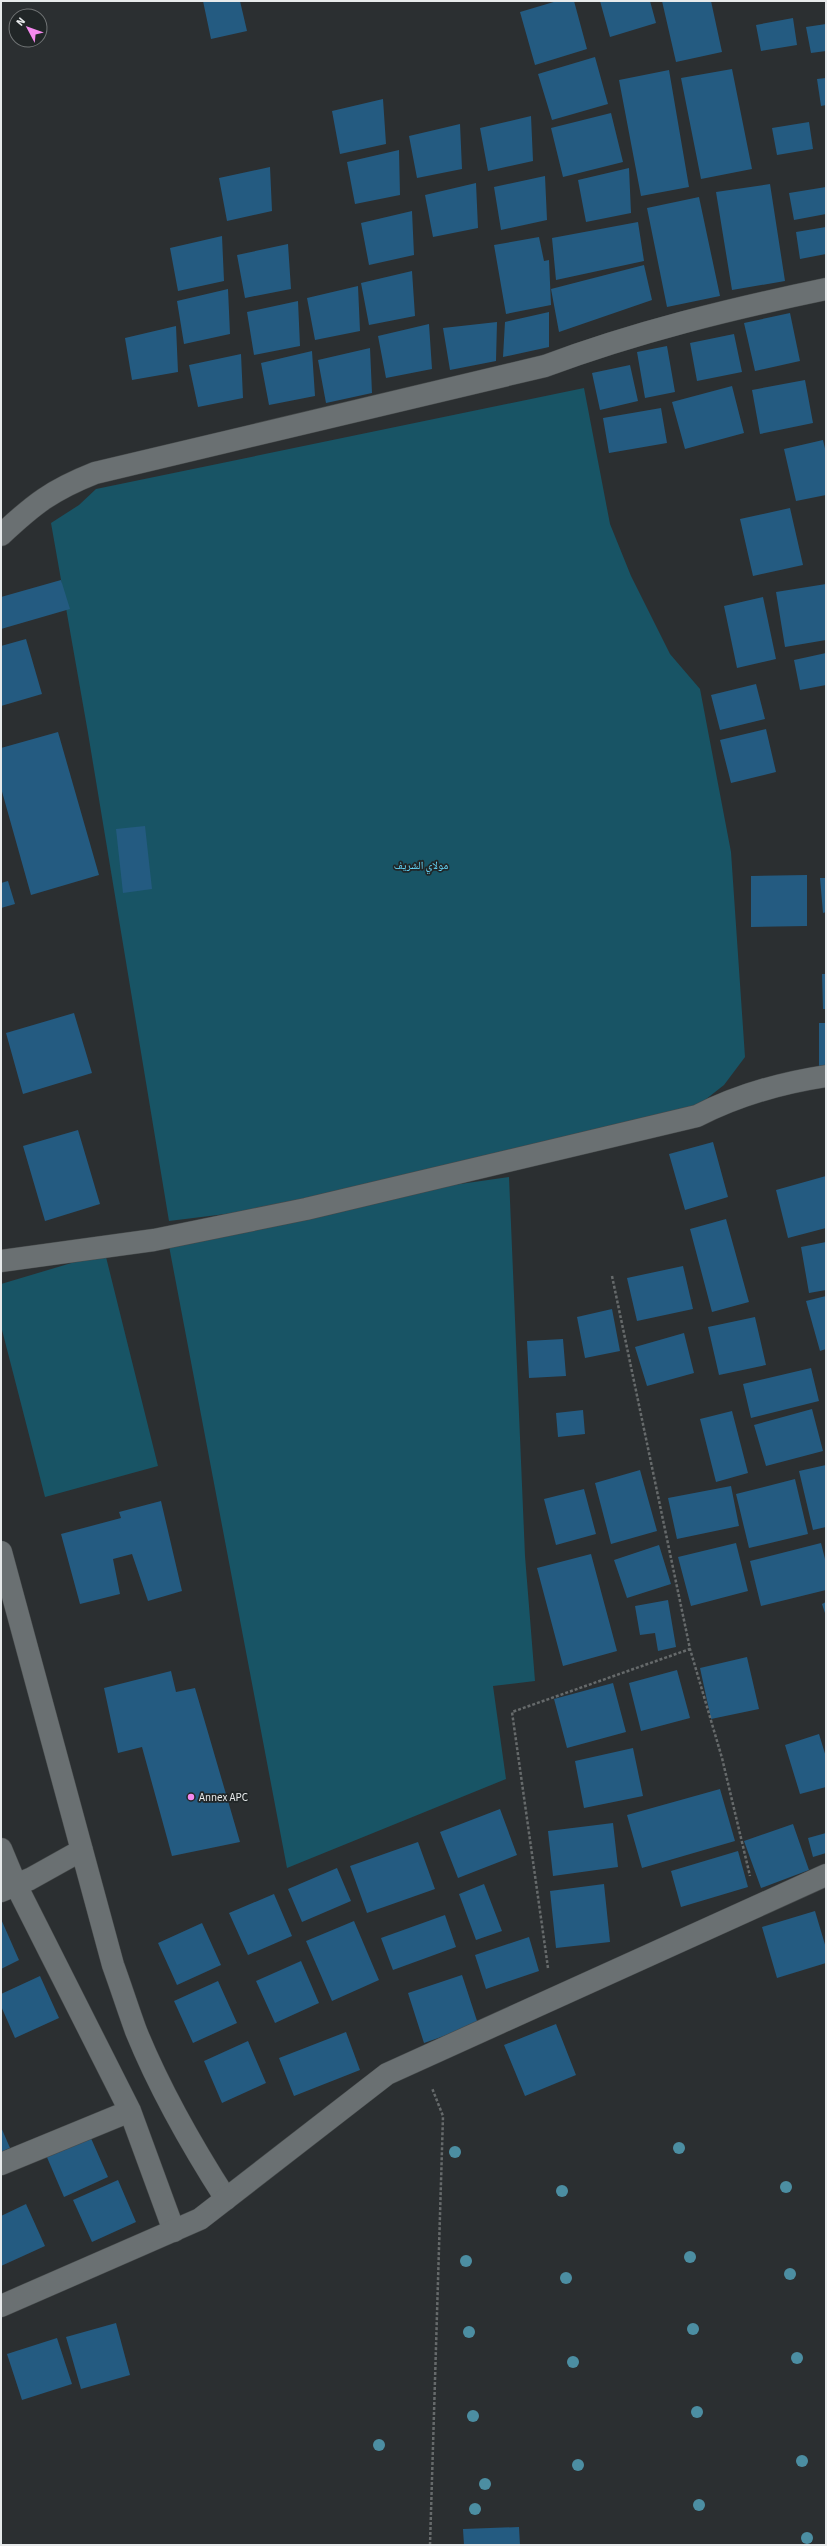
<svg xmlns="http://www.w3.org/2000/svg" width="827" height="2546" font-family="'Source Sans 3','Noto Naskh Arabic',sans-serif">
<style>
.green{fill:#185465}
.building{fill:#245b81}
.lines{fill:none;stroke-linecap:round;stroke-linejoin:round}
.minor-casing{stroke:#464a4b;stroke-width:23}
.tertiary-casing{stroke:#464a4b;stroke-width:23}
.path{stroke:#666a6b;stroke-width:2.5;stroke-dasharray:3 2;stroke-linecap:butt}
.minor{stroke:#6a7072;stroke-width:22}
.tertiary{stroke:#6a7072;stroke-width:22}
.tree{fill:#4c8ea2}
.poi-dot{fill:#f589ee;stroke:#212627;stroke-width:1.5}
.labels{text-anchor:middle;stroke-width:3.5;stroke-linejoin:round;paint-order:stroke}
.park-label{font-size:11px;fill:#67dbff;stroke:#212627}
.poi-label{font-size:11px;fill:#e7eaeb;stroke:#212627;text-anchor:start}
</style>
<rect width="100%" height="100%" fill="#2b2f31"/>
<!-- green -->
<path class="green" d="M584,388L610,524L631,576L670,654L700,689L731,852L745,1057L724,1085L696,1107L383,1195L509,1177L525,1556L535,1681L493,1686L506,1779L287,1868L169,1246L372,1196L169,1221L88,733L51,523L79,505L96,489Z
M105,1253L158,1466L45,1497L1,1326V1284Z"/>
<!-- building -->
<path class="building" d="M203,1H240L247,31L211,39Z
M557,1H574L587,49L535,65L520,12Z
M600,1H650L656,23L610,37Z
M662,1H711L722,52L676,62Z
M793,18L797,45L761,51L756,25Z
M826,24V51L811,53L806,27Z
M595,57L608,104L552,120L538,74Z
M732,69L752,169L701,179L681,78Z
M669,70L689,187L641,196L619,80Z
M826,78V105L821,106L817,79Z
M383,99L386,144L340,154L332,111Z
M611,113L623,162L563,177L551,128Z
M531,116L533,161L488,171L480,128Z
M809,122L813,149L777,155L772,128Z
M460,124L462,169L417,178L409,136Z
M399,150L400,195L355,204L347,162Z
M270,167L272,211L227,221L219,178Z
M629,168L631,213L586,222L578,180Z
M545,176L547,220L501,230L494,187Z
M476,183L478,228L433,237L425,195Z
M770,184L785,281L732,290L716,192Z
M826,187V214L794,220L789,193Z
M699,197L720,296L667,307L647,208Z
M412,211L414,255L369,265L361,223Z
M638,222L644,261L556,280L552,238Z
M826,227V254L800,259L796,232Z
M222,236L224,281L178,291L170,248Z
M539,237L544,261L549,260L551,305L506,314L494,245Z
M288,244L291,289L245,298L237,255Z
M644,265L652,300L559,332L551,289Z
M412,271L415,316L369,325L361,283Z
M358,286L360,331L315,340L307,298Z
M228,289L230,334L184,344L177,301Z
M298,301L300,346L254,355L247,312Z
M549,312V347L503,357L505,322Z
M790,313L800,361L755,371L744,323Z
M497,322L496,361L450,370L443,328Z
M429,324L432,369L386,378L378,336Z
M176,326L178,372L132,380L125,338Z
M734,334L742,372L697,381L690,343Z
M667,346L675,392L645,398L637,352Z
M370,348L372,393L326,403L318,360Z
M312,351L315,396L269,405L261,363Z
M241,354L243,398L198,407L189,365Z
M630,365L638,401L600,410L592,373Z
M805,380L813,423L760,434L752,390Z
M732,386L744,433L685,449L672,402Z
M661,408L667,443L609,453L603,418Z
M823,440L826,453V495L796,501L784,449Z
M790,508L803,565L753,576L740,519Z
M61,580L70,609L1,629V597Z
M826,584V640L785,647L776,592Z
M763,597L776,659L737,668L724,606Z
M26,639L42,694L1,706V646Z
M826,653V685L800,690L794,660Z
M756,684L765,719L720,730L711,695Z
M766,729L776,772L731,783L720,740Z
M58,732L99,875L31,895L1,788V748Z
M145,826L152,889L123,893L116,829Z
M807,875V926L751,927V876Z
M820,878H826V912L823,913Z
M8,881L15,904L1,908V883Z
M822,974H826V1009H823Z
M74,1013L92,1073L23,1094L6,1033Z
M819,1023H826V1066H819Z
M78,1130L100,1204L45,1221L23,1146Z
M713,1142L728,1197L685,1210L669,1154Z
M826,1176V1228L788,1238L776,1190Z
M726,1219L749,1302L712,1312L690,1229Z
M826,1242V1290L809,1293L801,1247Z
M683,1266L693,1309L637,1321L627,1278Z
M826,1296V1349L820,1351L806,1301Z
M612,1309L620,1351L585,1358L577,1317Z
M755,1317L766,1365L719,1375L708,1327Z
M684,1333L694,1373L647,1386L635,1347Z
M563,1339L566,1376L529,1378L527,1341Z
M811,1368L819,1401L751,1418L743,1384Z
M812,1409L823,1451L766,1466L754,1425Z
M583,1410L585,1434L558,1437L556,1413Z
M732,1411L748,1473L716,1482L700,1419Z
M826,1465V1527L813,1530L799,1471Z
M640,1470L657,1531L611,1544L595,1483Z
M795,1479L808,1534L749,1548L736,1494Z
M731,1486L739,1526L677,1539L668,1498Z
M584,1489L596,1534L556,1545L544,1499Z
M161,1501L182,1591L148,1601L132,1554L113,1559L120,1594L80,1604L61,1534L121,1518L119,1512Z
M736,1543L748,1591L691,1606L678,1557Z
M821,1543L826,1563V1590L761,1606L750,1561Z
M659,1545L671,1584L627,1598L614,1560Z
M591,1554L617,1651L563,1666L537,1568Z
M668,1600L676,1647L658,1651L655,1633L640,1635L635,1606Z
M826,1602V1616L822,1604Z
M747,1657L759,1709L711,1719L700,1668Z
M677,1670L690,1718L641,1731L629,1683Z
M171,1671L176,1692L195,1688L240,1842L172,1856L142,1747L118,1753L104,1688Z
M613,1683L626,1732L567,1748L554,1699Z
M819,1734L826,1757V1787L800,1794L785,1745Z
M633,1748L643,1796L584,1808L575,1761Z
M720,1789L735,1841L642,1868L627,1815Z
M500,1809L517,1855L458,1878L440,1832Z
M613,1823L618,1867L553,1876L548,1831Z
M793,1824L809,1870L761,1888L744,1841Z
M826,1833V1853L813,1857L808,1838Z
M418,1842L435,1889L367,1913L350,1866Z
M738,1851L748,1887L681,1907L671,1871Z
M337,1868L351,1901L302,1922L288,1889Z
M484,1884L502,1931L476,1940L459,1894Z
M604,1884L610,1942L556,1948L550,1891Z
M274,1894L292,1936L248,1955L229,1913Z
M815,1911L826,1948V1963L777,1978L762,1927Z
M445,1915L456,1947L393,1970L381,1938Z
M1,1919L19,1960L1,1969Z
M354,1921L379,1980L332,2001L306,1941Z
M202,1923L221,1965L177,1985L158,1943Z
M529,1937L539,1971L486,1989L475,1955Z
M301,1961L319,2003L275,2023L256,1981Z
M462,1975L478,2024L424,2043L408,1993Z
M40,1976L59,2018L15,2038L1,2006V1994Z
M218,1981L237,2023L193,2043L174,2001Z
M556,2024L576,2075L525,2096L504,2045Z
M346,2032L360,2070L294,2096L279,2058Z
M248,2041L266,2083L222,2103L204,2061Z
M1,2127L10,2148L1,2152Z
M90,2136L108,2177L64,2197L46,2155Z
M118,2180L136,2222L92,2242L73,2200Z
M26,2204L45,2246L1,2266V2216Z
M116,2323L130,2375L81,2389L66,2337Z
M57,2338L72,2384L22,2400L7,2354Z
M519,2527L520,2545H464L463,2529Z"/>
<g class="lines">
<!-- minor casing -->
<g class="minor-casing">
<path id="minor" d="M1,535C34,504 52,490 95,473L545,366C636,332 730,309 826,289
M1,1261L154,1240L306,1209L697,1116C738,1095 780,1083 826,1076
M1,1552L113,1965C121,1987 128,2009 136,2031C160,2090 192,2146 226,2199
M1,1849L16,1885L130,2111L174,2231
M1,1891L30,1879L82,1850
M1,2164L130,2111"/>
</g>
<!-- tertiary casing -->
<g class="tertiary-casing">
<path id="tertiary" d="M1,2306L200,2219L387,2074L826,1875"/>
</g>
<!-- path -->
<path class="path" d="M612,1276L690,1649L722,1758L750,1876
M548,1968L512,1712L690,1649
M430,2545L443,2116L432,2088"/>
<!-- minor -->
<use href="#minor" class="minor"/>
<!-- tertiary -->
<use href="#tertiary" class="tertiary"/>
</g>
<!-- trees -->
<g class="tree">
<circle cx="679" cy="2148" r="6"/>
<circle cx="455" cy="2152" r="6"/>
<circle cx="786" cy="2187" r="6"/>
<circle cx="562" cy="2191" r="6"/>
<circle cx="690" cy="2257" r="6"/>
<circle cx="466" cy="2261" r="6"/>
<circle cx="790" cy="2274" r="6"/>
<circle cx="566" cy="2278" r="6"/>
<circle cx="693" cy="2329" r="6"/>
<circle cx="469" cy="2332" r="6"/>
<circle cx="797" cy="2358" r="6"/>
<circle cx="573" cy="2362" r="6"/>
<circle cx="697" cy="2412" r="6"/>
<circle cx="473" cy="2416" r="6"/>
<circle cx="379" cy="2445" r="6"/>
<circle cx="802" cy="2461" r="6"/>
<circle cx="578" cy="2465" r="6"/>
<circle cx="485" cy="2484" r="6"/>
<circle cx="699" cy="2505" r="6"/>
<circle cx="475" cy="2509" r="6"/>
<circle cx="807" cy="2538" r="6"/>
</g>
<!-- markers -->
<circle class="poi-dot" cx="191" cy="1797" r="4"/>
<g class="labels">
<!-- park labels -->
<g class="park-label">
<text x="421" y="869">مولاي الشريف</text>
</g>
<!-- poi labels -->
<g class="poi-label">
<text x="199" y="1801">Annex APC</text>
</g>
</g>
<!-- border -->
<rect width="827" height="2546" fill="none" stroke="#e7eaeb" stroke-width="4"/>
<!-- north arrow -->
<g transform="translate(28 28) rotate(311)"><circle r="19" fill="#212627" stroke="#707475"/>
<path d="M0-3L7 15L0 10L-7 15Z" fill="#f589ee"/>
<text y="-6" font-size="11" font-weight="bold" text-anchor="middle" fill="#e7eaeb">N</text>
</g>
</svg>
